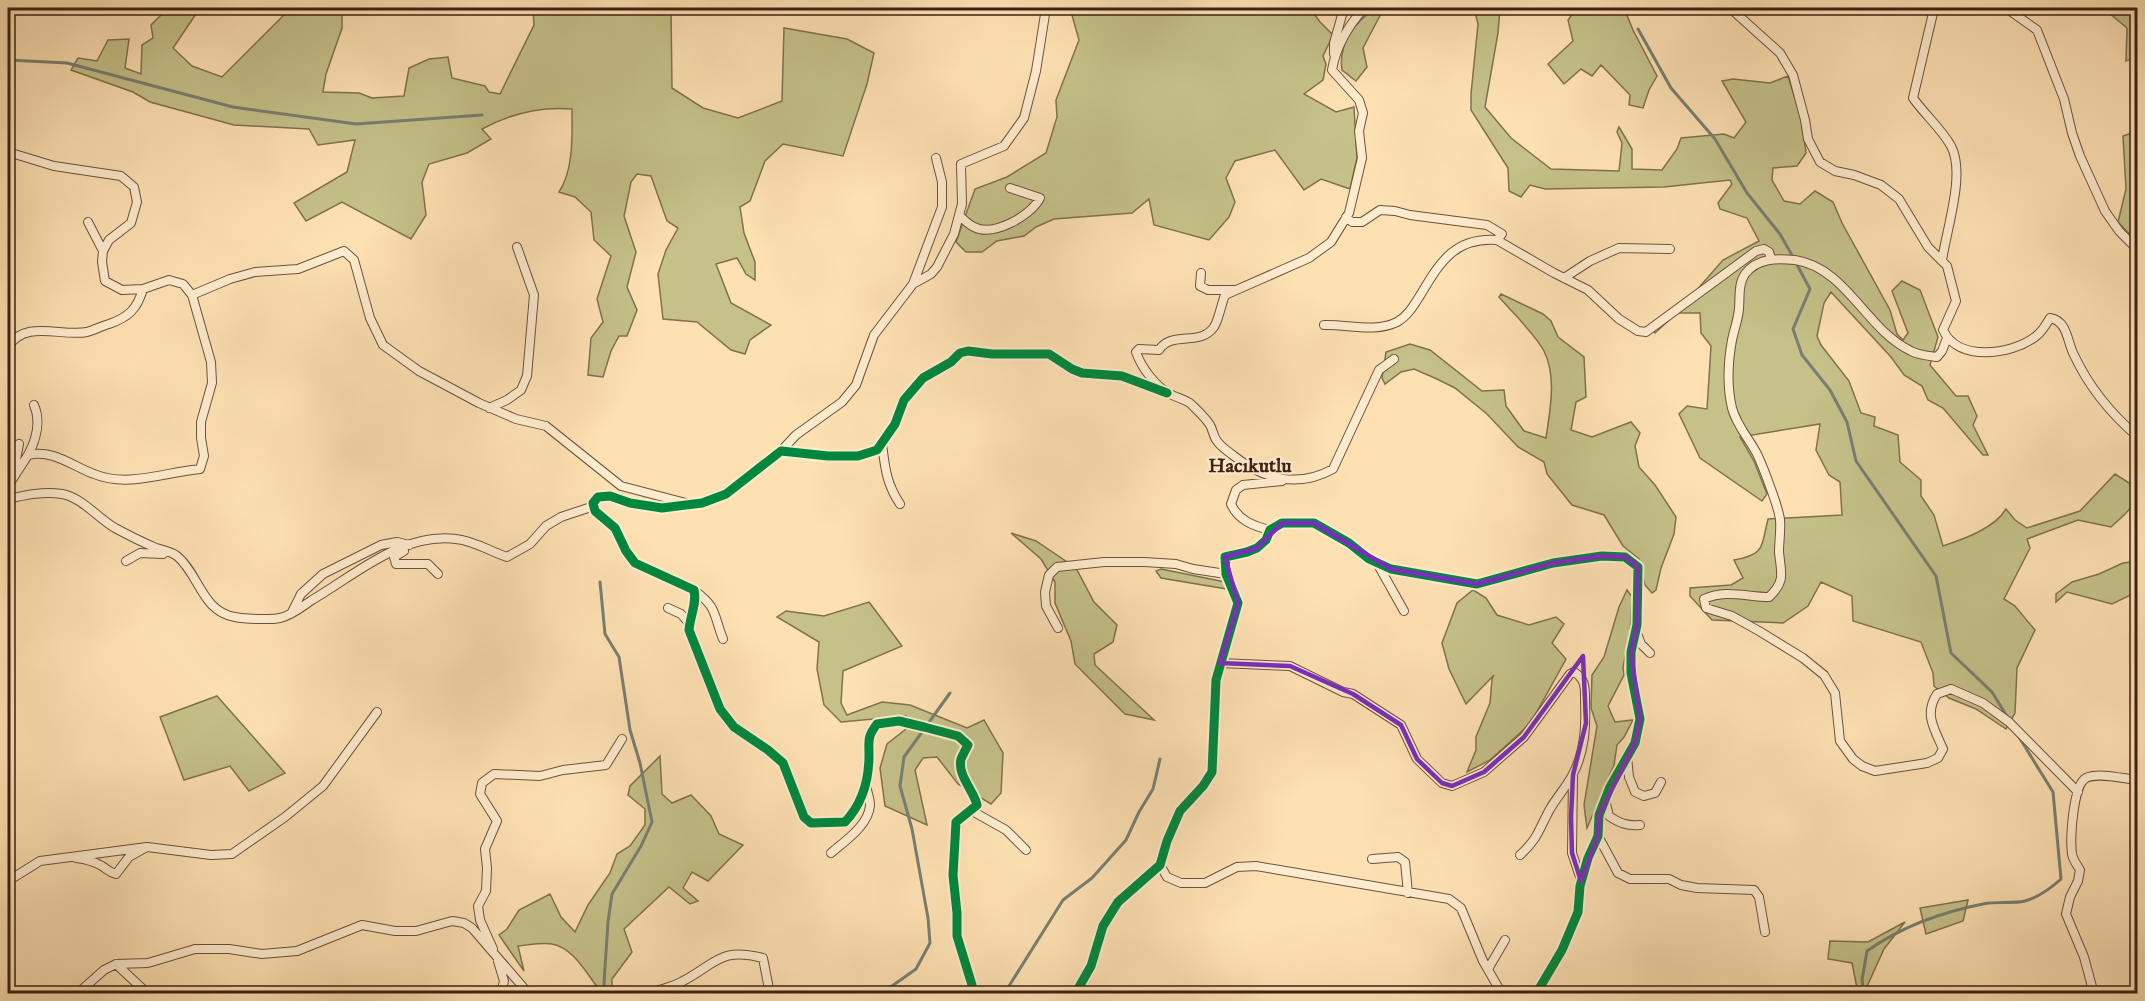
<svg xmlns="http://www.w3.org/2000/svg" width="2145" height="1001" font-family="'IM FELL English',serif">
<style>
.green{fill:#c5c189;stroke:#807150;stroke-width:1.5}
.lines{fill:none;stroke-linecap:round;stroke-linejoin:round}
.stream{stroke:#787f73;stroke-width:3}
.minor-casing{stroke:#6c513d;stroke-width:10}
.minor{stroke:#feecce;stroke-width:8}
.cycleway-casing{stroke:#feecce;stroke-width:13}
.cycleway{stroke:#00873e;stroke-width:9}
.marked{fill:none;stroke:#7b2cbf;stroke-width:4.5;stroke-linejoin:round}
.labels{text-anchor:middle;stroke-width:4.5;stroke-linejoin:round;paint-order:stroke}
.neighbourhood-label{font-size:20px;font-weight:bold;fill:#3b2116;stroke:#feecce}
</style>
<rect width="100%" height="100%" fill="#fee1b3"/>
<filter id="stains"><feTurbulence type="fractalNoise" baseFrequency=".00333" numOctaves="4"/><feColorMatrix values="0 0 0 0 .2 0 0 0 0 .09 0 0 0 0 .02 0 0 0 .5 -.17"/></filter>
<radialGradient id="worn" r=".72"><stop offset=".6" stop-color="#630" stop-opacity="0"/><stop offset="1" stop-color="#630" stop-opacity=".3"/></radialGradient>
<!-- green -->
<path class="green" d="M168,8H200L173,48L192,66L222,77L291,8H342V28L326,74L323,92L359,93L372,98L404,96L409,68L429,59L448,57L452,78L485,86L489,92L500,94L534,25L533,8H671L672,88L703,108L738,118L782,101L784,28L847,39L874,53L867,84L843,156L783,144L765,161L750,201L740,207L744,233L755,262V280L746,274L737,258L716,264L731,303L771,325L750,340L745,354L731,350L697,322L663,319L658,274L666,250L678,228L667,221L651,176L637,174L631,182L624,216L636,252L627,287L637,310L627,336H619L611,351L603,377L588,375L591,338L603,322L597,299L611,256L594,240L591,212L575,197L559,192C574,169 572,136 572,109C540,106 510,114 482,129L491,139L467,153L429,164L422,182L426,215L411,239L342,202L306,221L294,203L347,172L355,140L318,145L309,129L234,125L150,102L133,92L71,70L78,58L97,61L108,40L129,39L125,68L141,74L142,45L153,38L151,25Z
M1070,8H1310L1320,22L1333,35L1323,56L1326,64L1323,80L1304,94L1336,112L1354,107L1357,158L1350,189L1321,179L1304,190L1275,150L1235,161L1226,178L1235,202L1229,217L1209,240L1154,225L1149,199L1132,213L1054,219L1036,227L1024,236L997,241L982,252H966L956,242L975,189L1007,177L1046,153L1057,117L1056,100L1079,40Z
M1376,8H1384L1363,48L1367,67L1356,81L1342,70C1338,44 1355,21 1376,8Z
M1474,8H1500L1498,33L1485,107L1511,138L1551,169L1619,171L1622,143L1617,132L1619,127L1632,149V169L1662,170L1677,149L1681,138L1724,134L1734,138L1746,122L1722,81L1733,79L1770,83L1788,76L1801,118L1806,153L1797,166L1773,168L1772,180L1784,201L1800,204L1815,191L1833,202L1842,223L1890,310L1897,334L1903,340L1908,333L1892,291L1902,281L1920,290L1938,337L1930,365L1956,396H1968L1977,416L1973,425L1988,455H1983L1943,408L1928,400L1922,386L1904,375L1891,357L1831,292L1824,303L1817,336L1821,345L1849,381L1861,413L1875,417L1874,426L1898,435L1900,462L1921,480V496L1934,515L1943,546C1964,539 1995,528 2006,509L2015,520L2027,528L2080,511L2115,474L2137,488C2137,506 2124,515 2111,527L2078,520L2027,539L2030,548L2004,599L2015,606L2035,630L2017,668L2015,713L2006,729L1976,709L1949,698L1934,686L1933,673L1921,642L1853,621L1852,596L1821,582L1808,606L1783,623L1712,620L1690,596V588L1731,585L1743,578L1734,560C1765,555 1761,547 1768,519L1842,515L1840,482L1829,475L1816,450L1820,424L1740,437L1754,461L1767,494L1762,501L1700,458L1679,414L1687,406L1707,409L1711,346L1701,333L1700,313H1677L1655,333L1649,325L1695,292L1723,260L1759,241L1747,218L1720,209L1718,203L1732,184L1730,180L1664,187L1545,189L1530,185L1521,197L1509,191L1508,168L1471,110V94L1478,24Z
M1577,8H1624L1633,30L1657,76L1649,90L1643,108L1629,105L1630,95L1601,65L1592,76L1581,69L1564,84L1548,64L1573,41L1568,20Z
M2103,8H2137V57L2126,61L2127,28Z
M2137,131V242L2118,222L2126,189L2123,136Z
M1501,294L1543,314L1551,321L1558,337L1584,357L1586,397L1576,402L1571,430L1592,437L1631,422L1640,433L1635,446L1639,467L1655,485L1676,517L1674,534L1661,568L1656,590L1652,593L1645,585L1639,559L1623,546L1604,515L1572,505L1547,474L1544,462L1518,447L1487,414L1455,388L1437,379L1414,369L1401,372L1385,384L1382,378L1386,352L1410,344L1430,350L1482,391L1504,390L1506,406L1524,431L1546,438C1550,410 1557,377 1544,351C1535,334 1512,312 1499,297Z
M1011,533L1036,541L1076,568L1094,602L1117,625L1113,642L1094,654L1095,665L1154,720L1125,714L1075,664L1071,641L1055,603V582L1041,559Z
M2137,561V592L2112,604L2067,592L2056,602V594L2072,582L2099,574L2123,563Z
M1161,569L1225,582L1227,589L1161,578L1156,571Z
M1473,590L1486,598L1497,615L1529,625L1556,617L1564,624L1552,643L1566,659L1530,724L1490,760L1467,772L1476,750V737L1490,703L1492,679L1494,675L1466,704L1449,669L1442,643L1457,603Z
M1627,590L1632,597L1630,633L1623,667L1624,675L1608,706L1615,722L1633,720L1624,737L1617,745L1614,765L1587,828L1584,805L1597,726L1591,708L1592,675L1604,657L1619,607Z
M869,602L902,646L843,671L841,703L847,715L882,702L910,705L967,728L984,720L1003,753L1001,793L991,804L958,784L937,757L923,758L915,770L927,825L885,806L880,768L887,744L906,729V716L841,722L824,705L817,669L819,642L777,617L786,611L824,616Z
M217,696L285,773L249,791L230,766L184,780L160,717Z
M660,756L662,794L672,803L691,795L711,816L719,834L743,845L708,881L692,872L683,888L698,901L690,904L669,887L624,929L632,952L612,979V993H602C588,977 575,948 552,944C542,942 529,945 518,946L524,971L499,935L507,929L519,910L550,894L561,917L575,932L588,905L610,873L617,854L630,846L645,825V809L628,795L630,786Z
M1968,900L1963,921L1926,934L1920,908Z
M1905,922L1884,949L1864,993H1858L1852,963L1828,959L1830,941L1868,942Z"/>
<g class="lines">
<!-- stream -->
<path class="stream" d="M1638,29L1671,88L1715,139L1747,193L1780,234L1793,257
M8,60L67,63L233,107L356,124L482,115
M1796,263L1810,289L1793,329L1802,355L1830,390L1847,422L1856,461L1936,576L1951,653L1992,692L2008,718
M600,582L605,634L619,657L630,730L640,763L652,822L641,846L612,894L608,922L604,983L605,994
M871,994L892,986L916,969L930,943L928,918L912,829L900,786L904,757L950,693
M1004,994L1063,900L1092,878L1126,840L1139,812L1153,789L1160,759
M1864,994L1862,980L1867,951C1901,927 1942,912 1983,904C1997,901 2012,904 2025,901C2039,897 2050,889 2061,879L2053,792L2019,737"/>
<!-- minor casing -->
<g class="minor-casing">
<path id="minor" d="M1364,8C1349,25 1336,46 1332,70L1359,100L1363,113L1359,131L1362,158L1349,213L1331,242L1309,258L1225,295C1221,305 1219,319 1214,327C1200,347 1172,330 1159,350L1139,349L1136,352C1141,367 1156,387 1170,394C1177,398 1185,399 1191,404C1197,410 1205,417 1210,425C1213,430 1213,436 1217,441C1221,447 1229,452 1234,456C1264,480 1299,488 1333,469L1379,370L1394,359
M1730,8L1780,53L1793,75L1805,120L1808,139L1820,162L1835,171L1854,175L1881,185L1899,199L1928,247L1947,266L1956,301L1943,330C1958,362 2011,355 2035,337C2041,333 2046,325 2050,318C2068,321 2067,342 2074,355C2089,387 2111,414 2138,437
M1931,8L1933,13L1913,98C1925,115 1941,128 1951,146C1966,174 1946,230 1942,261
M2006,8L2037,30L2064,99L2072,133L2080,156L2105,211L2119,231L2138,250
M1334,54V43L1344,8
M8,152L54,166L121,176L134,187L137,202L131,223L109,240L103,251L102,262L105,281L122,290L143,289L169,280L183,284L192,295L211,362L212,383L201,422V438L204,456L200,469C165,472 128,488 94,474C72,466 53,449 28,455L8,486
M959,215C963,219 969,225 974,227C993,237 1031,216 1040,198L1010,188
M88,222L103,251
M1497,240L1554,273L1588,290L1619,319L1638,331L1646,332L1756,251L1764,249L1769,252L1771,259
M1201,273L1200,286L1208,290H1234
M1564,278L1590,261L1619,248L1670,249
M913,284L942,207V182L936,158
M192,295L230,279L255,272L298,269L344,251L354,260L370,318L383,345L419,371L479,403L516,419L546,426L621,486L686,503
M1324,325C1347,324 1375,333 1397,322C1408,316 1414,305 1421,294C1440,262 1455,237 1497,240L1502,234L1487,225L1410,215L1395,211L1380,210L1362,222H1352L1346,217
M1947,338L1942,351L1937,357C1929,356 1918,355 1911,351C1866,330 1847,268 1795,260C1777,258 1757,258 1745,274C1738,284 1740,298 1739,309C1738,320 1734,330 1732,340C1728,362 1727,387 1732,408C1737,427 1750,439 1758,456C1763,467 1779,508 1780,520C1781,530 1779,541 1779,552C1781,573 1786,581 1769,597C1747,597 1726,589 1704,599L1706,608L1732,616L1759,631L1803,658L1824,675L1835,693L1840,741L1853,759L1862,766L1875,771L1927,763L1938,758L1943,749C1934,728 1924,714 1937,694L1951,689L1983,703L2009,722L2078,792
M8,347C25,319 61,337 87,332C94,330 102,326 109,324C129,317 137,309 143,289
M489,408L507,400L521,390L527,376L534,295L517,247
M882,444C885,467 886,483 900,504
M781,451L796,435L842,402L856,385L874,335L913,284L931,274L937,267L954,234L962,204L961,164L1004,146L1024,118L1036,71L1046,8
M28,455C36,440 41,421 34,405
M13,475L19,444
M8,499C25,495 44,491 62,494C81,497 98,518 115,528C128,535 142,542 156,548C163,550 172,552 177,556C199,574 202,612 235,617C245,619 270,620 280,618C291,616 303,606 312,600C355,575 402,532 456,539C475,541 489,551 507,557L530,544L546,526L561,517L594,506
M1270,530C1253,526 1238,520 1231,504L1236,490L1243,485L1282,481
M404,551L394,557L396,564H428L438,574
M126,561L140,553L163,554
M1377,563L1404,611
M695,591C718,608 713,614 723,639
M668,608L681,614L689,623
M292,612L301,594L323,574L381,545L397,542L409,545
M1058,628L1046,606L1045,592L1049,575L1057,567L1104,562H1144L1176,564L1193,569L1226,574
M1636,631L1641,644L1650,653
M1220,663L1290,666L1343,692L1353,694L1401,725L1417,759L1442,783L1452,786L1484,772L1524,737L1570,674L1574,672C1586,679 1585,689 1585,701C1586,726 1585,751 1573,774C1567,786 1557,797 1550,809C1539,829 1538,839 1520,855
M1627,757L1629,777L1635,792L1644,796L1655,793L1661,782
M1573,776L1572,853L1581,880
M1605,800L1609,816C1619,823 1627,826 1640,825
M972,811L1006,830L1026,850
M1598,836L1618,873L1630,879H1669L1681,885L1697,888L1754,890L1759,897L1765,932
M831,853C845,841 869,825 870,805C870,799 867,791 866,786
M76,858C85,859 95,862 102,866C108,870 109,872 116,874L129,857L145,848
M1372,859L1398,857L1405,862L1408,893
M1160,865L1167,877L1181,883H1205L1237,867L1256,866L1449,899L1461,908L1483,961L1502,994
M8,881L40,861L147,847L211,855L232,854L285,817L323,786L377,712
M493,949L480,920L478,906L486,891L487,868L485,849L497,821L480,794L482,783L494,774L540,776L563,770L606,765L622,739
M498,961L504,981L501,994
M116,964L147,993
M1488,969L1505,940
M77,994L104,970L116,964L148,963L195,949H229L262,954L297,951L362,925L395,931H416L452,921L464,923L472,928L529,994
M656,994V991C665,988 675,986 683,981C717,963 720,947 763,958L769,989
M972,994V985L957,936V913L953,875L956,822L977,805C974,791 957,775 961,759C963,754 966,749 968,745L958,736L924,727L899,721L877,724C867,737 869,740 869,755C869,780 862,804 845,822L811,823L804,817L783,763L768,750L734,727L720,709L689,630C690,617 697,603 694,590L635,563L626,551L615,528L595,511L593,503L598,497L610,496L630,503L662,508L702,503L726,494L781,451L828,456H858L877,450L895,424L904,400L923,378L951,362L960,353L968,351L992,354H1049L1072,369L1082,373L1122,376L1167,393
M1075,994L1091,966L1103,926L1118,902L1160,865L1167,841L1180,811L1203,786L1212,772L1216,680L1238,603L1226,574L1225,557L1247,552L1257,548L1266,540L1270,530L1282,523H1314L1349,543L1369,559L1391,569L1477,584L1553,563L1602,556L1625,557L1638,567L1637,625L1631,652V673L1640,719L1635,743L1610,787L1599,815L1598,836L1588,858L1580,886L1578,912L1562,950L1536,994
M2094,994L2084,957L2066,914L2070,897L2078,881L2080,870C2077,865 2073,860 2072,854C2070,839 2073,784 2086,778C2098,772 2125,779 2138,780"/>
</g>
<!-- minor -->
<use href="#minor" class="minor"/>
<!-- cycleway casing -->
<g class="cycleway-casing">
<path id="cycleway" d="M972,994V985L957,936V913L953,875L956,822L977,805C974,791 957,775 961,759C963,754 966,749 968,745L958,736L924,727L899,721L877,724C867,737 869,740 869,755C869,780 862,804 845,822L811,823L804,817L783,763L768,750L734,727L720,709L689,630C690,617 697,603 694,590L635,563L626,551L615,528L595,511L593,503L598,497L610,496L630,503L662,508L702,503L726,494L781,451L828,456H858L877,450L895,424L904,400L923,378L951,362L960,353L968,351L992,354H1049L1072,369L1082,373L1122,376L1167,393
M1075,994L1091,966L1103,926L1118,902L1160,865L1167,841L1180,811L1203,786L1212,772L1216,680L1238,603L1226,574L1225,557L1247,552L1257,548L1266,540L1270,530L1282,523H1314L1349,543L1369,559L1391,569L1477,584L1553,563L1602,556L1625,557L1638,567L1637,625L1631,652V673L1640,719L1635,743L1610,787L1599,815L1598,836L1588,858L1580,886L1578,912L1562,950L1536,994"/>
</g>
<!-- cycleway -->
<use href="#cycleway" class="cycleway"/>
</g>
<!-- marked area -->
<path class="marked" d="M1282,523H1314L1391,569L1477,584L1553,563L1602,556L1625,557L1638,567L1637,625L1631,652L1640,719L1635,743L1599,815L1598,836L1581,881L1572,853L1571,817L1573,775L1586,723L1583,656L1524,737L1484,772L1452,786L1442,783L1417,759L1401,725L1353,694L1290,666L1220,663L1238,603L1225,557L1257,548Z"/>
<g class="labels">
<!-- neighbourhood labels -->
<g class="neighbourhood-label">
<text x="1250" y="472">Hacıkutlu</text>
</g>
</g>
<!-- margin -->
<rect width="2145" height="1001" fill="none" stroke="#fee1b3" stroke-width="30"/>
<rect x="9" y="9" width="2127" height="983" fill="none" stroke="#3b2116" stroke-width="3"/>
<rect x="15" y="15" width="2115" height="971" fill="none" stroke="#3b2116" stroke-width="1.5"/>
<rect width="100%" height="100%" filter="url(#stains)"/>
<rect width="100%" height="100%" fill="url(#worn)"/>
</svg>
